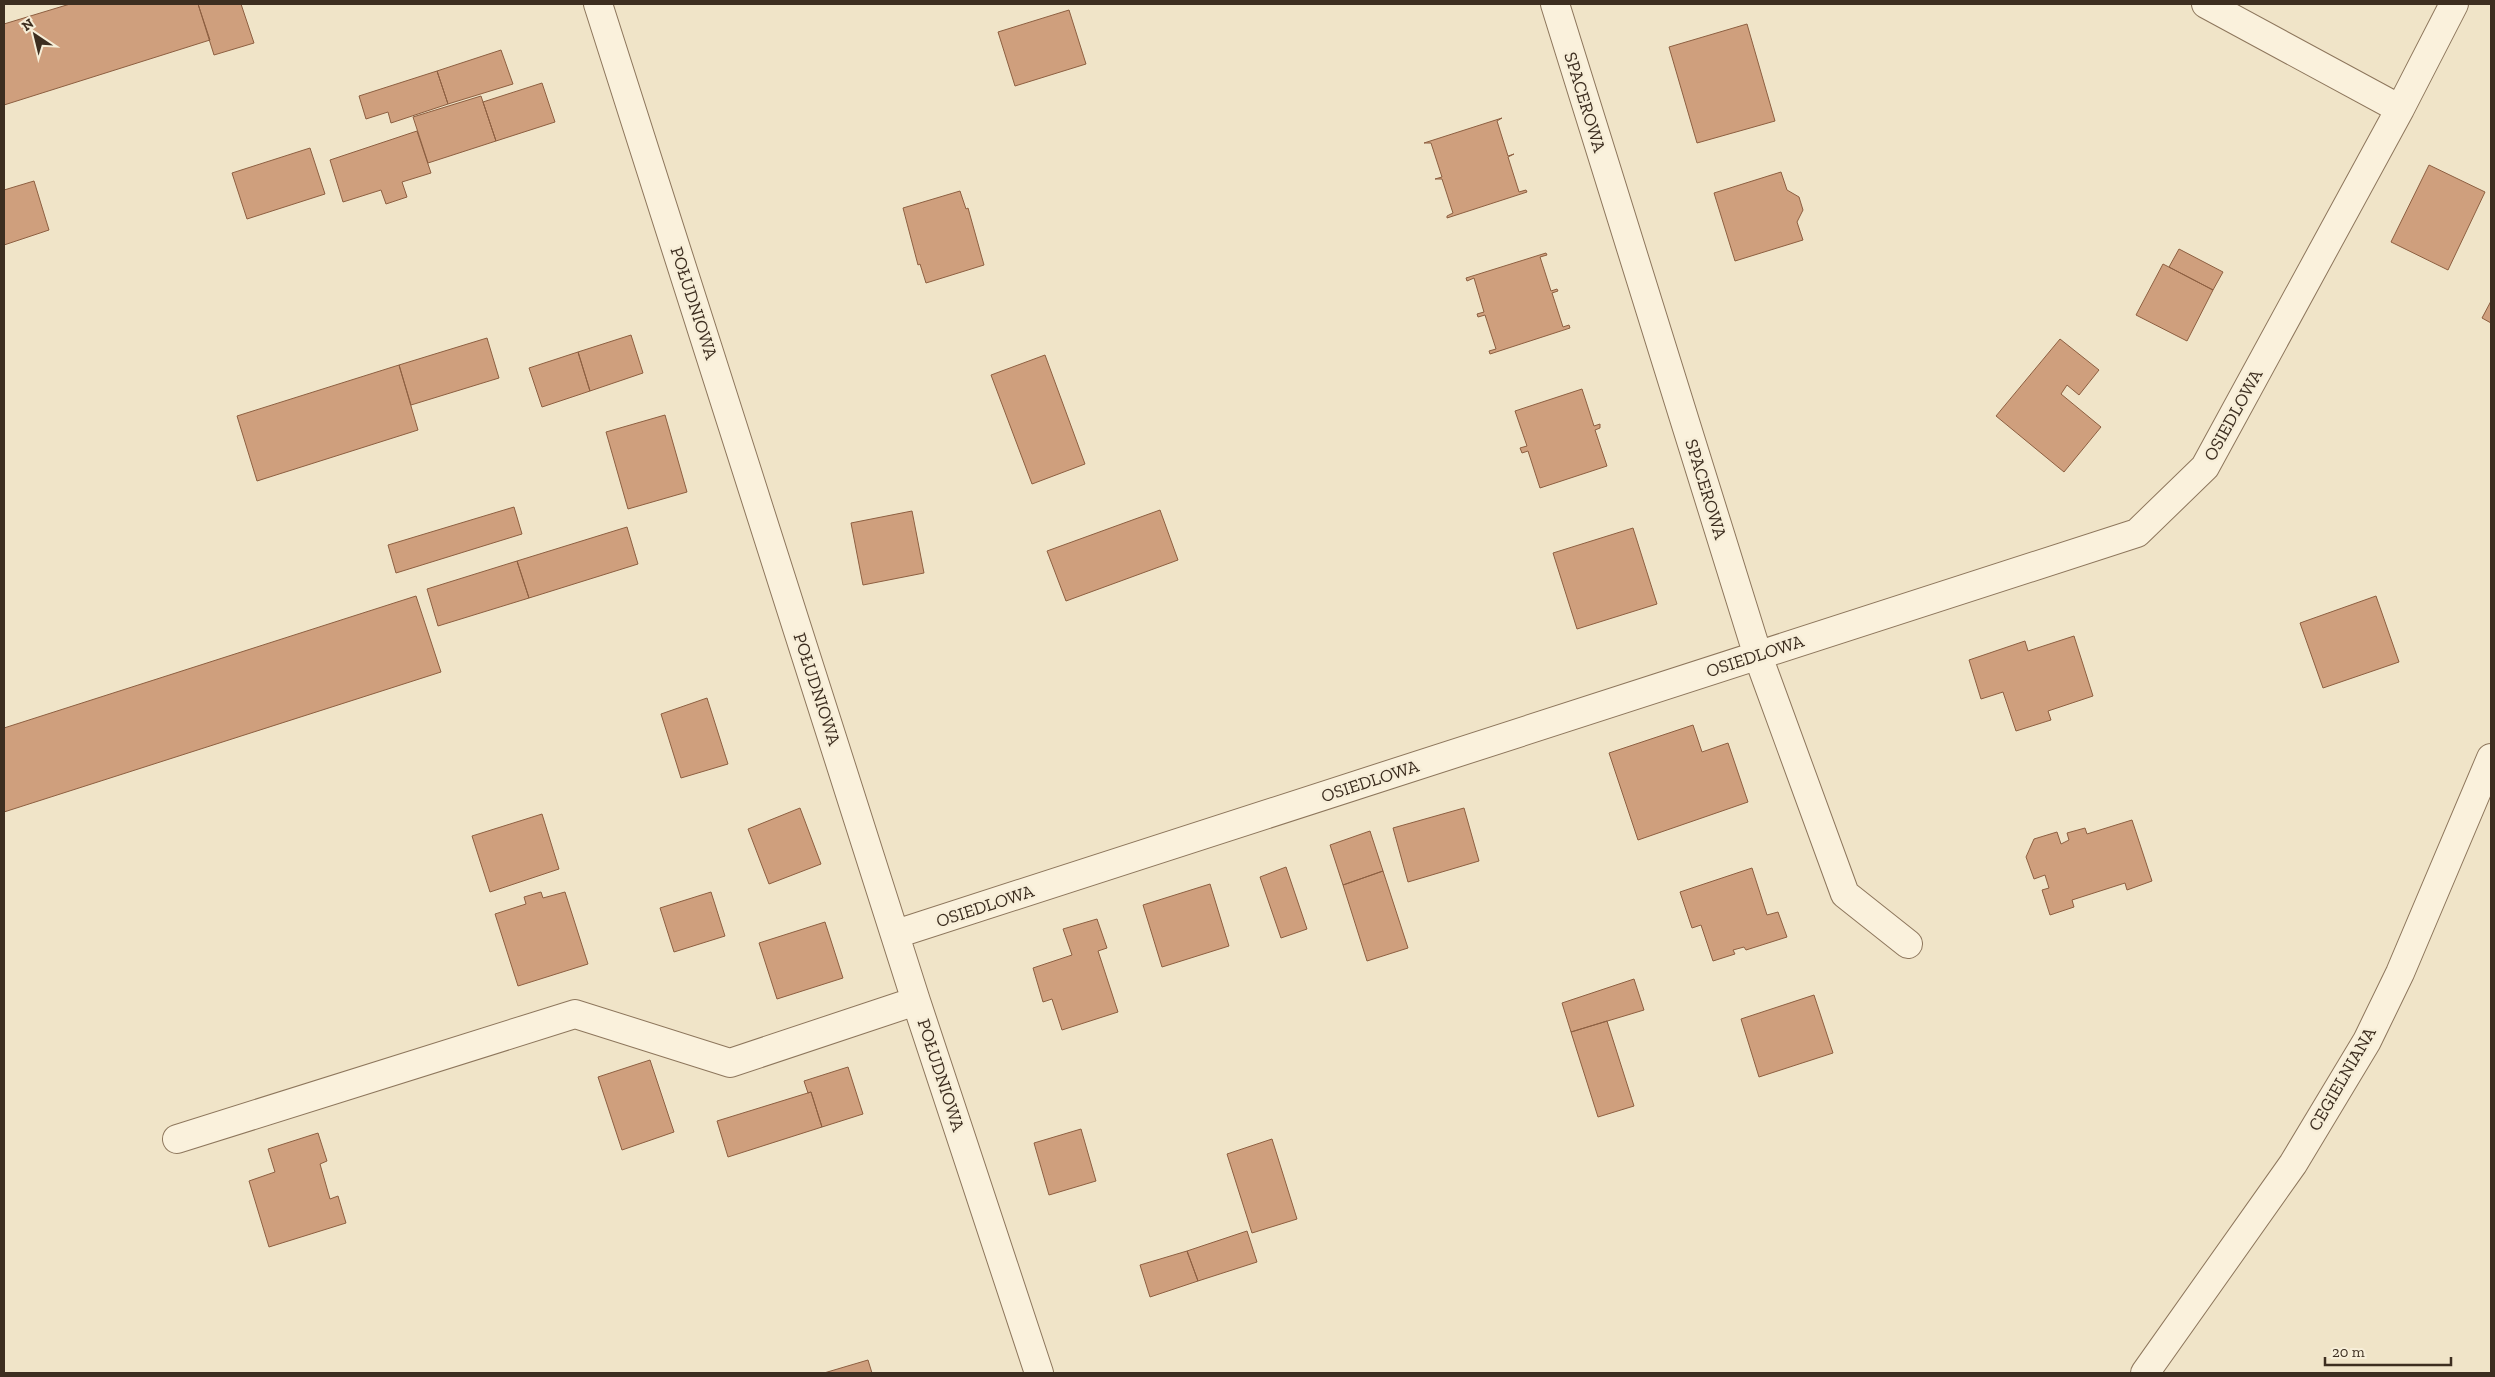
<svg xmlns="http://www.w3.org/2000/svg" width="2495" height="1377" font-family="'Zilla Slab',serif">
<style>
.building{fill:#cf9f7d;stroke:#8d5f41}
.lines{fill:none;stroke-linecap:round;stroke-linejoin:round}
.minor-casing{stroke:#8d765c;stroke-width:30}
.tertiary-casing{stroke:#8d765c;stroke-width:30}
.minor{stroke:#faf1dc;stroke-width:28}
.tertiary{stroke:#faf1dc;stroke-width:28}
.labels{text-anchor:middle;stroke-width:5;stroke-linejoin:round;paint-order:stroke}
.street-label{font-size:18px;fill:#3d2e20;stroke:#f7eed8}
</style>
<rect width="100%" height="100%" fill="#f0e4c8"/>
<!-- building -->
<path class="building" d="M70,4H198L210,40L4,105V24Z
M198,4H241L254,43L214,55Z
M1069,10L1086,64L1015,86L998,32Z
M1747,24L1775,121L1697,143L1669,47Z
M501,50L513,84L448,104L437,71Z
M437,71L448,104L391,123L388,112L366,119L359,96Z
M542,83L555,122L496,141L483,102Z
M481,96L496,141L428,163L413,117Z
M1502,118L1497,121L1508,156L1514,154L1508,157L1519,192L1526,190L1527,192L1447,218V216L1453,213L1442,179H1435L1442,177L1431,143H1424Z
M417,131L431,173L402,182L407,197L386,204L381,190L343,202L330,160Z
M310,148L325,194L247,219L232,173Z
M2429,165L2485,192L2448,270L2391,242Z
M1781,172L1787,190L1799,197L1803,210L1797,222L1803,240L1735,261L1714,193Z
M34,181L49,230L4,245V190Z
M960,191L966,209L968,208L984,265L926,283L920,264L918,265L903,208Z
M2179,249L2223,272L2213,290L2169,267Z
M1546,253L1547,255L1540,257L1551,291L1557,289L1558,291L1552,293L1563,327L1569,325L1570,328L1490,354L1489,351L1496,349L1485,315L1478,317L1477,314L1484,312L1474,278L1467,281L1466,278Z
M2163,264L2213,290L2187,341L2136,315Z
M2491,301V323L2482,318Z
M631,335L643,373L590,391L578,352Z
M487,338L499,378L411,405L399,365Z
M2060,339L2099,370L2079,395L2067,385L2061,394L2101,427L2064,472L1996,416Z
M578,352L590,391L542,407L529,368Z
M1045,355L1085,464L1032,484L991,375Z
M399,365L418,430L257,481L237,416Z
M1582,389L1594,426L1600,424V428L1595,430L1607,466L1540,488L1528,451L1522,453L1520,448L1527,446L1515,411Z
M665,415L687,492L628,509L606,432Z
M514,507L522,534L396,573L388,545Z
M1160,510L1178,560L1066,601L1047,551Z
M912,511L924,573L863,585L851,523Z
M627,527L638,564L529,598L517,561Z
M1633,528L1657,604L1577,629L1553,553Z
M517,561L529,598L438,626L427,589Z
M416,596L441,672L4,812V728Z
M2376,596L2399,662L2323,688L2300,623Z
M2074,636L2093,696L2048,711L2051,720L2016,731L2003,692L1981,699L1969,660L2025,641L2028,651Z
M707,698L728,764L681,778L661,714Z
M1693,725L1702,752L1728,743L1748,802L1638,840L1609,753Z
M800,808L821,864L769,884L748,829Z
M1464,808L1479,861L1408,882L1393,828Z
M542,814L559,869L490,892L472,836Z
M2132,820L2152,881L2127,890L2125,883L2072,900L2074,907L2050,915L2042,890L2049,888L2045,875L2034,879L2026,857L2034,839L2057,832L2061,844L2069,840L2067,833L2085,828L2087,834Z
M1370,831L1383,871L1343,885L1330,845Z
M1286,867L1307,929L1281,938L1260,877Z
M1752,868L1767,915L1778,912L1787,937L1746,950L1744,947L1733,950L1735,954L1713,961L1701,925L1692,928L1680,892Z
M1383,871L1408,948L1367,961L1343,885Z
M1210,884L1229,946L1162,967L1143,905Z
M541,892L543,898L565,892L588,964L518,986L495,914L526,904L524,897Z
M711,892L725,936L674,952L660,908Z
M1097,919L1107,948L1098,951L1118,1012L1062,1030L1052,999L1043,1002L1033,968L1072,955L1063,929Z
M825,922L843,978L777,999L759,943Z
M1634,979L1644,1010L1571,1032L1562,1003Z
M1814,995L1833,1053L1759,1077L1741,1019Z
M1607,1021L1634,1106L1598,1117L1571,1032Z
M650,1060L674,1132L622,1150L598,1077Z
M848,1067L863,1114L822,1127L811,1092L808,1093L804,1081Z
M811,1092L822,1127L728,1157L717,1121Z
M1081,1129L1096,1181L1049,1195L1034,1143Z
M318,1133L327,1161L320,1164L330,1199L338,1196L346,1223L269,1247L249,1181L275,1172L268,1149Z
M1272,1139L1297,1219L1252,1233L1227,1154Z
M1247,1231L1257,1262L1198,1281L1187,1251Z
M1187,1251L1198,1281L1150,1297L1140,1265Z
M868,1360L872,1373H824Z"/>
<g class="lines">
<!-- minor casing -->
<g class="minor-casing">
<path id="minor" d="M598,4L916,1001L1039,1373
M1555,4L1758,656L1845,894L1908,944
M2206,4L2400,109
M896,934L2137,533L2205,467L2400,109L2454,4
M177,1139L575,1014L730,1063L916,1001"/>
</g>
<!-- tertiary casing -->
<g class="tertiary-casing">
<path id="tertiary" d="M2145,1373L2293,1164L2367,1041L2400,973L2491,758"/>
</g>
<!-- minor -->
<use href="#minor" class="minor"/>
<!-- tertiary -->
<use href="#tertiary" class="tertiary"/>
</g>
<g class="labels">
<!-- street labels -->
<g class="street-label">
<text transform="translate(1585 102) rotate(73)" y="6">SPACEROWA</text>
<text transform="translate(694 303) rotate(72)" y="6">POŁUDNIOWA</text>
<text transform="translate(2233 415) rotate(-61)" y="6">OSIEDLOWA</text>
<text transform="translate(1706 489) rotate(73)" y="6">SPACEROWA</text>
<text transform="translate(1755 656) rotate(-18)" y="6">OSIEDLOWA</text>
<text transform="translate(817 689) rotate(72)" y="6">POŁUDNIOWA</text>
<text transform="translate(1370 781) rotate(-18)" y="6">OSIEDLOWA</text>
<text transform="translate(985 906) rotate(-18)" y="6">OSIEDLOWA</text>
<text transform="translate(941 1075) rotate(72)" y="6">POŁUDNIOWA</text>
<text transform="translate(2342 1079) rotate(-60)" y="6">CEGIELNIANA</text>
</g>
</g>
<!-- border -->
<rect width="2495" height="1377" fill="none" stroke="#3d2e20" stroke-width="10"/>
<!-- north arrow -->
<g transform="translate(35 35) rotate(325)" stroke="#f7eed8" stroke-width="4" paint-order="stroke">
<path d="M0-4L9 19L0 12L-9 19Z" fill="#3d2e20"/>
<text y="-8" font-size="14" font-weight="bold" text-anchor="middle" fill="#3d2e20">N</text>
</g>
<!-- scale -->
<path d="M2325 1357v8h126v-8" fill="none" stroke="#3d2e20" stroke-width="2.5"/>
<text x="2332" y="1357" font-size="15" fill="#3d2e20" stroke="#f7eed8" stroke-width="4" paint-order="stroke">20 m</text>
</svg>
